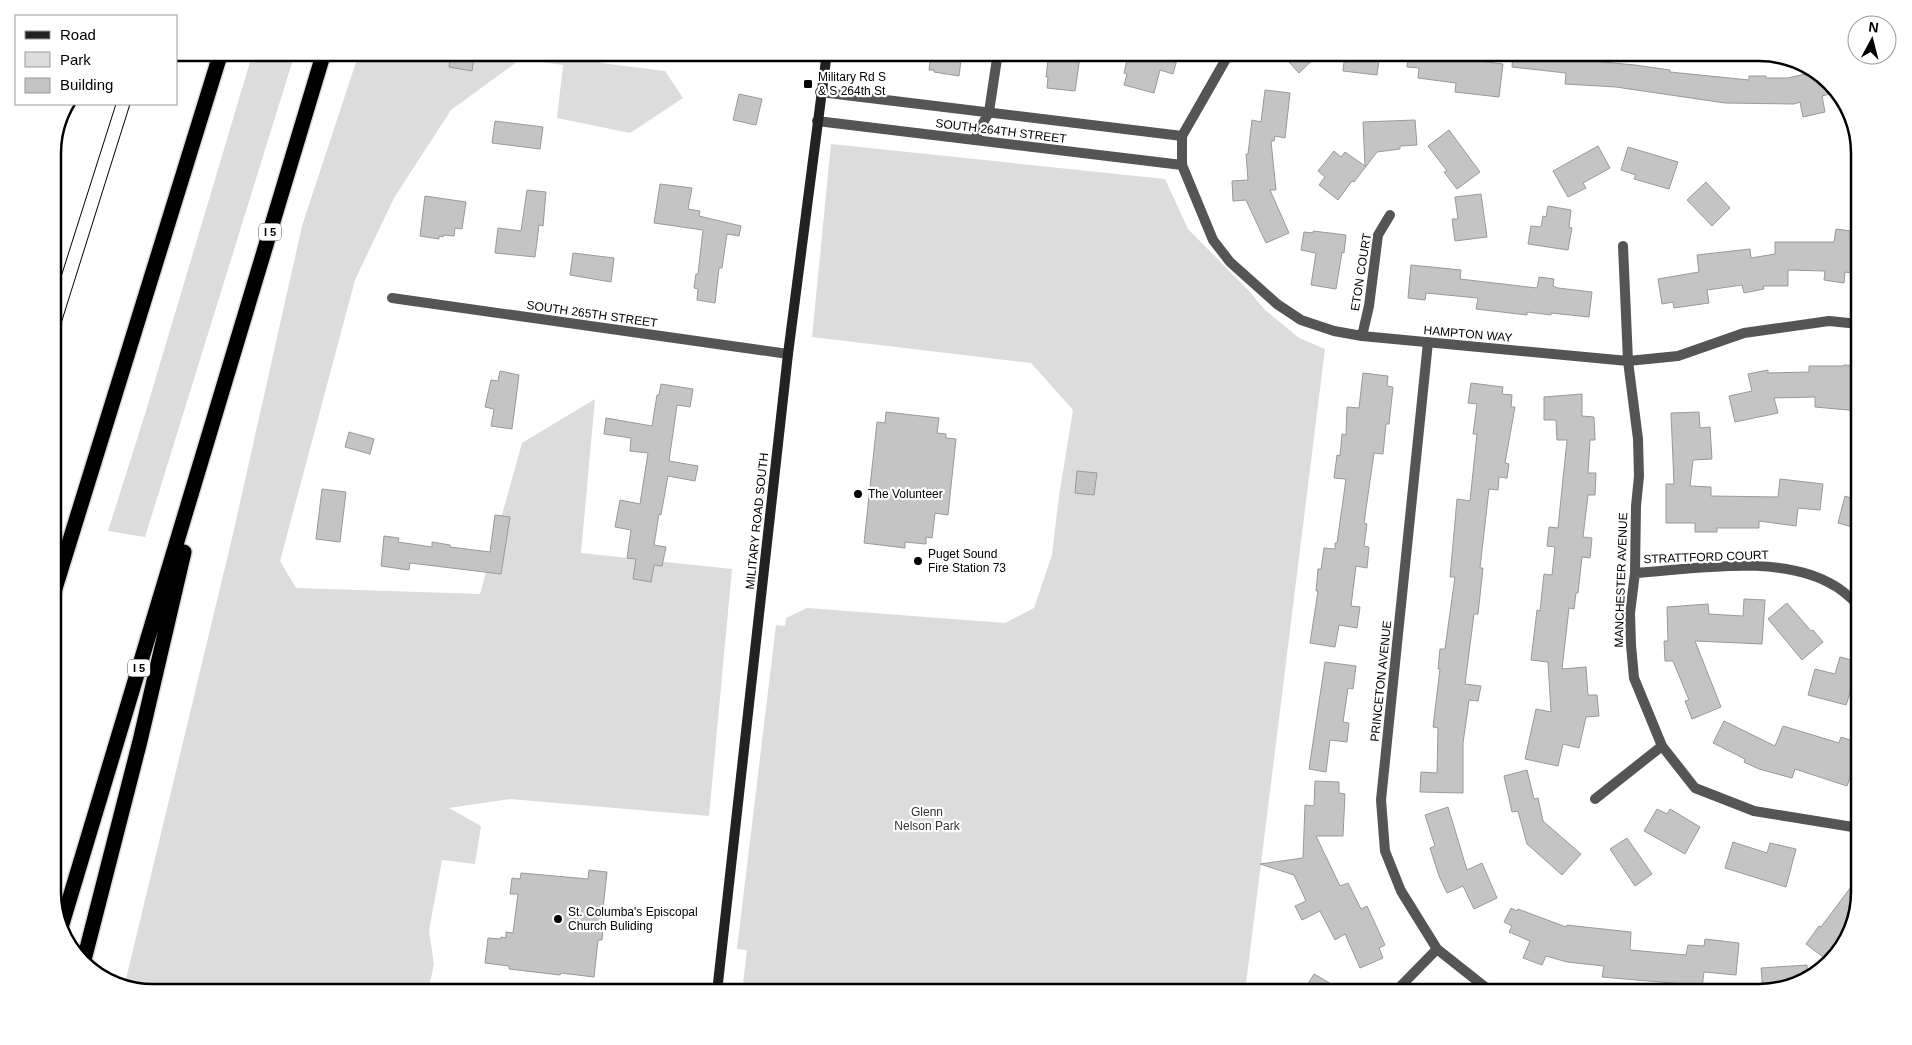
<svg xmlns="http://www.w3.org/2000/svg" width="1912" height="1045" font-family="Helvetica,sans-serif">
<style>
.green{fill:#dcdcdc}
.building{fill:#c4c4c4;stroke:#999}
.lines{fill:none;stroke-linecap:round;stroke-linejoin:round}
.motorway-casing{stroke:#dbdbdb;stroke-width:18}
.minor{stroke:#555;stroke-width:10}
.secondary{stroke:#222;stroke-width:10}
.motorway{stroke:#000;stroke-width:15}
.tram{stroke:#000;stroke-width:1}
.poi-dot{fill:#000;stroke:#fff;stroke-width:2}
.labels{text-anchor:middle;stroke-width:4.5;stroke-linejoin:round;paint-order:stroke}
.shield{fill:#fff;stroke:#4c4c4c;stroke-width:1}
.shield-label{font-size:11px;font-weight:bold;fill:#000}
.poi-label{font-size:12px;fill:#000;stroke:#fff;text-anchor:start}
.street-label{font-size:12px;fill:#000;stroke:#fff}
.park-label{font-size:12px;fill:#333;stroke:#fff}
.rim{fill:none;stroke:#000;stroke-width:2.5}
</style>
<rect width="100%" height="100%" fill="#fff"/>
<!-- green -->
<path class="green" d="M253,52L295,53L145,537L108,531L145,414Z
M359,53H601V63L665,71L683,98L630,133L557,118L563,65L521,59L451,110L394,198L355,280L280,561L296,588L480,594L522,443L595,399L581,553L732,569L709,816L510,799L449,808L481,826L475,864L442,860L429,931L434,964L428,992H154L126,986V979L233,534L302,226Z
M831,144L1165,179L1188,229L1249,291L1265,310L1299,338L1325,349L1245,992H742L747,950L737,949L776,625L785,626L786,618L807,608L1005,623L1034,608L1052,555L1059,496L1073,410L1031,363L812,337Z"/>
<!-- building -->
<path class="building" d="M936,52H962L959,76L934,72V70H929L931,55L936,56Z
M1049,52H1070L1069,56L1080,57L1075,91L1047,88L1048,77H1046Z
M1129,52L1158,59L1159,52H1179L1173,74L1160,70L1154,93L1124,85L1127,74L1124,73Z
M1280,52H1321L1299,73Z
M1345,52H1380L1377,75L1343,71Z
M1409,52H1473L1472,60L1503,64L1499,97L1455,92L1456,83L1418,78L1419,68L1407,67Z
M1513,52H1549L1548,57L1635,65L1670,70V72L1749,80V76H1766V78H1788L1814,72L1837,92L1822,96L1825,112L1803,117L1800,102L1794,104L1725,103L1616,87L1565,84L1566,73L1512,67Z
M451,55L474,58L472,71L449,67Z
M1265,90L1290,93L1285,138L1275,136L1274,141H1271L1276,190H1270L1289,233L1266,243L1246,200L1233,201L1232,181L1248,180L1246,154H1248L1252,120L1261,122Z
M739,94L762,99L756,125L733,120Z
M1415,120L1417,145L1400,146V149L1377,152L1354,182L1352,181L1338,200L1319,185L1325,177L1318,171L1334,151L1341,157L1345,152L1365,166L1363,122Z
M495,121L543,127L540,149L492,143Z
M1449,130L1480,172L1457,189L1444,172L1447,171L1428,146Z
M1598,146L1610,168L1583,183L1586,188L1568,197L1553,171Z
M1628,147L1678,162L1669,189L1634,179L1636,175L1621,170Z
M1706,182L1730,208L1712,226L1687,200Z
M660,184L692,188L688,209L700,211L699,216L741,226L739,236L727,234L722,268H719L715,303L697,300L698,289L694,288L696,274H698L703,230L654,223Z
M527,190L546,192L543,226L539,225L535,257L495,253L498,228L521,231Z
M1481,194L1487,237L1455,241L1452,219H1458L1455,197Z
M425,196L466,202L462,229L455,228L454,236L443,235V237L439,236V239L420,236Z
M1548,206L1571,210L1569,227L1572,228L1568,250L1528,244L1531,226L1541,227L1543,216L1546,217Z
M1836,229L1851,231L1850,236L1859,237V274L1845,272L1844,283L1824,280L1825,271L1788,270V286H1763L1764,289L1744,293L1742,285L1707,290L1709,303L1674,308L1673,302L1662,304L1658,279L1699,272L1697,255L1750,249L1751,258L1775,254V242H1834Z
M1313,231L1346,235L1344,253L1342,252L1336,289L1311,285L1316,253L1301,250L1304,232L1313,233Z
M573,253L614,258L611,282L570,275Z
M1411,265L1461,270L1460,279L1537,288L1539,277L1554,279L1553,286L1558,288L1592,292L1589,317L1551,313V315L1527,312V315L1476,309L1478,298L1426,293L1425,300L1408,298Z
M1844,365L1859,366V411L1815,407V397L1774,398L1778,413L1735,422L1729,396L1752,391L1748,374L1768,370V373L1809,372V366H1844Z
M500,371L519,375L512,429L491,426L494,409L485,407L491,380L498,381Z
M1363,373L1388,376L1387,386L1393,387L1389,424H1386L1383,454L1374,453L1364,523L1367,524L1364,546L1369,547L1367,568L1356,566L1351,606L1360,607L1357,628L1339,625L1335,647L1310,643L1318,591H1316L1318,569H1321L1324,548L1335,549V543H1337L1346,479L1334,478L1337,455L1340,456L1342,434L1346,435L1347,407L1359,408Z
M1471,383L1503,387L1502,394L1512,395L1511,407H1515L1505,463L1509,464L1507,478L1499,477L1498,490L1489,489L1480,568H1483L1478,614H1474L1465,684L1481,686L1478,701L1469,700L1463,743V793L1420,792L1421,772L1437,773L1438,728L1433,727L1440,669H1438L1440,649H1445L1455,577H1450L1457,499L1470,501L1477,434H1473L1477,404L1468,403Z
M661,384L693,389L690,407L677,405L669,461L698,466L695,481L668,476L661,515L659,514L654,545L666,547L662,566L654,565L651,582L633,579L636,559L627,558L631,530L615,527L620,500L640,504L648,453L630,451L631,438L604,434L606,418L652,426L657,395H659Z
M1582,394V416L1594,417L1595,440H1590L1588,473H1596L1595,495H1588L1583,537L1592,538L1590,558L1582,557L1578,593H1576L1574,609L1569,608L1562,669L1586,667L1588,695H1597L1599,716L1586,717L1579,748L1563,744L1558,766L1525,759L1536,709L1551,712L1548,662L1531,660L1537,610L1540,611L1544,574L1552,575L1555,547L1547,546L1549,527L1558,528L1567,440H1557L1556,420H1544V397Z
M886,412L939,418L937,433L946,434V438L956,439L948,515L935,513L932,538L926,537V544L905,542V548L864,543L877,422L885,423Z
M1699,412L1700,428L1710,427L1712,459L1693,460L1690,486L1711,487V496L1778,497L1780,479L1823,484L1820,510L1798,508L1796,526L1759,521V528H1717V532H1695V523H1666V484H1674L1671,413Z
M349,432L374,439L370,454L345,447Z
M1077,471L1097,473L1094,495L1075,493Z
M322,489L346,492L340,542L316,539Z
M1845,496L1859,501V529L1838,523Z
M495,515L510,517L501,574L410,563L409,570L381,566L384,536L399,538L398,542L432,547V542L450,545V547L490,552Z
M1744,599L1765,600L1762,644L1695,641L1721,707L1692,719L1685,701L1689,700L1673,661H1665L1664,641H1668L1667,607L1708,604L1709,614L1743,616Z
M1787,603L1811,631L1813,630L1823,642L1802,660L1768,619Z
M1840,657L1859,662L1855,681H1854L1846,705L1808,695L1815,669L1835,674Z
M1325,662L1356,666L1353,689L1348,688L1343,722L1349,723L1347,742L1330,740L1326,772L1309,769Z
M1724,721L1775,746L1783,726L1839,743L1841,737L1859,743V771L1853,769L1847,786L1795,769L1792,778L1759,769L1744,762L1745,759L1713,743Z
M1527,770L1534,799L1538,798L1543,821L1581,854L1562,875L1527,844L1518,811L1512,812L1504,776Z
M1315,781L1339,782V793L1345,794L1343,836H1316L1340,886L1348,883L1361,909L1367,906L1385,945L1379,948L1383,958L1360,968L1345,934L1335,940L1320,911L1302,920L1295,906L1306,901L1294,875L1260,864L1303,858L1305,805L1314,806Z
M1448,807L1467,870L1482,863L1497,898L1474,909L1463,886L1447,893L1439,876L1430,848L1435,846L1425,815Z
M1657,809L1667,814L1670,809L1700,827L1685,854L1644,831Z
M1627,838L1652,874L1635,886L1610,849Z
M1733,842L1767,853L1770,843L1796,849L1786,887L1725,868Z
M589,870L607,872L601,926H603L602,940H598L594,977L561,973L560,975L509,969V966L485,963L488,938L501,939V937L506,938V932L513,933L518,894H510L512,878L520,879L521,873L588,879Z
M1860,875V892L1849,936L1827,960L1806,944L1819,926L1821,927Z
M1511,908L1517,911L1518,909L1566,927L1567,925L1575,926L1631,932L1630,950L1686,955L1688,945L1704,946L1705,939L1739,943L1736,975L1704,972L1702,988L1683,986V984L1602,977L1604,966L1567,962L1546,956L1542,965L1523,958L1530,941L1509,932L1512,926L1504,922Z
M1807,965L1808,979L1763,991L1761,968Z
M1314,974L1345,992H1303Z"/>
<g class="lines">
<!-- motorway casing -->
<g class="motorway-casing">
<path id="motorway" d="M53,595L221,52
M62,924L324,52
M84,960L140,741L184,552"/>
</g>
<!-- minor -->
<path class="minor" d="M1230,52L1182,136V165L1213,240L1230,262L1277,304L1301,320L1334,331L1362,336L1628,361L1678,356L1744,333L1829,321L1859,324
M820,92L1182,136
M817,121L1182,165
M974,140L989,112L998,52
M1623,246L1628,361L1638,439L1639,476L1636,506L1635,573L1630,613L1631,645L1634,678L1662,746L1695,788L1754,811L1859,828
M392,298L788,354
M1362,336L1369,306L1378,235L1390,215
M1428,342L1381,800L1385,851L1401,891L1437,949L1485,987L1503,992
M1635,573C1695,569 1782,553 1835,586C1844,591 1851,599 1859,605
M1595,799L1662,746
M1395,992L1437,949"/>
<!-- secondary -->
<path class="secondary" d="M717,992L788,354L827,52"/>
<!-- motorway -->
<use href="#motorway" class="motorway"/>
<!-- tram -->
<path class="tram" d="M53,302L116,104
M53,349L130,104"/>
</g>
<!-- markers -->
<g class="poi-dot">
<rect x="803" y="79" width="10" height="10" rx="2.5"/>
<circle cx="858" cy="494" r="5"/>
<circle cx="918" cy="561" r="5"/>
<circle cx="558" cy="919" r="5"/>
</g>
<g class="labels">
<!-- shield labels -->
<g class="shield">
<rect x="259" y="223.5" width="22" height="17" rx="4"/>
<rect x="128" y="659.5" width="22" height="17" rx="4"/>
</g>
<g class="shield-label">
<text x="270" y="236">I 5</text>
<text x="139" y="672">I 5</text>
</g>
<!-- poi labels -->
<g class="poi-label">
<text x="818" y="81">Military Rd S<tspan x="818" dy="14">&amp; S 264th St</tspan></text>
<text x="868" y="498">The Volunteer</text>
<text x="928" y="558">Puget Sound<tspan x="928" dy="14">Fire Station 73</tspan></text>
<text x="568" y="916">St. Columba's Episcopal<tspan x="568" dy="14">Church Buliding</tspan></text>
</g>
<!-- street labels -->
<g class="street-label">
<text transform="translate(1001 131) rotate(7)" y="4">SOUTH 264TH STREET</text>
<text transform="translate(1361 272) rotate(-81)" y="4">ETON COURT</text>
<text transform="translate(592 314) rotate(8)" y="4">SOUTH 265TH STREET</text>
<text transform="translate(1468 334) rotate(5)" y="4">HAMPTON WAY</text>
<text transform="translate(757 521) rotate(-84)" y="4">MILITARY ROAD SOUTH</text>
<text transform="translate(1706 557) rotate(-2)" y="4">STRATTFORD COURT</text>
<text transform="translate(1621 580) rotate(-88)" y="4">MANCHESTER AVENUE</text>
<text transform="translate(1381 681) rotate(-84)" y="4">PRINCETON AVENUE</text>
</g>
<!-- park labels -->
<g class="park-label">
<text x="927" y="816">Glenn<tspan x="927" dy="14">Nelson Park</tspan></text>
</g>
</g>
<!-- crop -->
<path d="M0 0H1912V1045H0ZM153 61H1759A92 92 0 0 1 1851 153V892A92 92 0 0 1 1759 984H153A92 92 0 0 1 61 892V153A92 92 0 0 1 153 61Z" fill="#fff" fill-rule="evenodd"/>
<path class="rim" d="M153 61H1759A92 92 0 0 1 1851 153V892A92 92 0 0 1 1759 984H153A92 92 0 0 1 61 892V153A92 92 0 0 1 153 61Z"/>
<!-- legend -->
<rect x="15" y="15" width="162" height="90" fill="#ffffff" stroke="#999999"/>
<rect x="25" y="31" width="25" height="8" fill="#222222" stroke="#999999"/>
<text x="60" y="40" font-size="15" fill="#000000">Road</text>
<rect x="25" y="52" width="25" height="15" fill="#dcdcdc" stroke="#999999"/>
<text x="60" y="65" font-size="15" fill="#000000">Park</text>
<rect x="25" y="78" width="25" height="15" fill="#c4c4c4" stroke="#999999"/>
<text x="60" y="90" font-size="15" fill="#000000">Building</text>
<!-- north arrow -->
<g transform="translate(1872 40) rotate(7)"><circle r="24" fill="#ffffff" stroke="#999999"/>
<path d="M0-4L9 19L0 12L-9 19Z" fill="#000000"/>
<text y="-8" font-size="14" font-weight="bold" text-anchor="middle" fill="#000000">N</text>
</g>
</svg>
